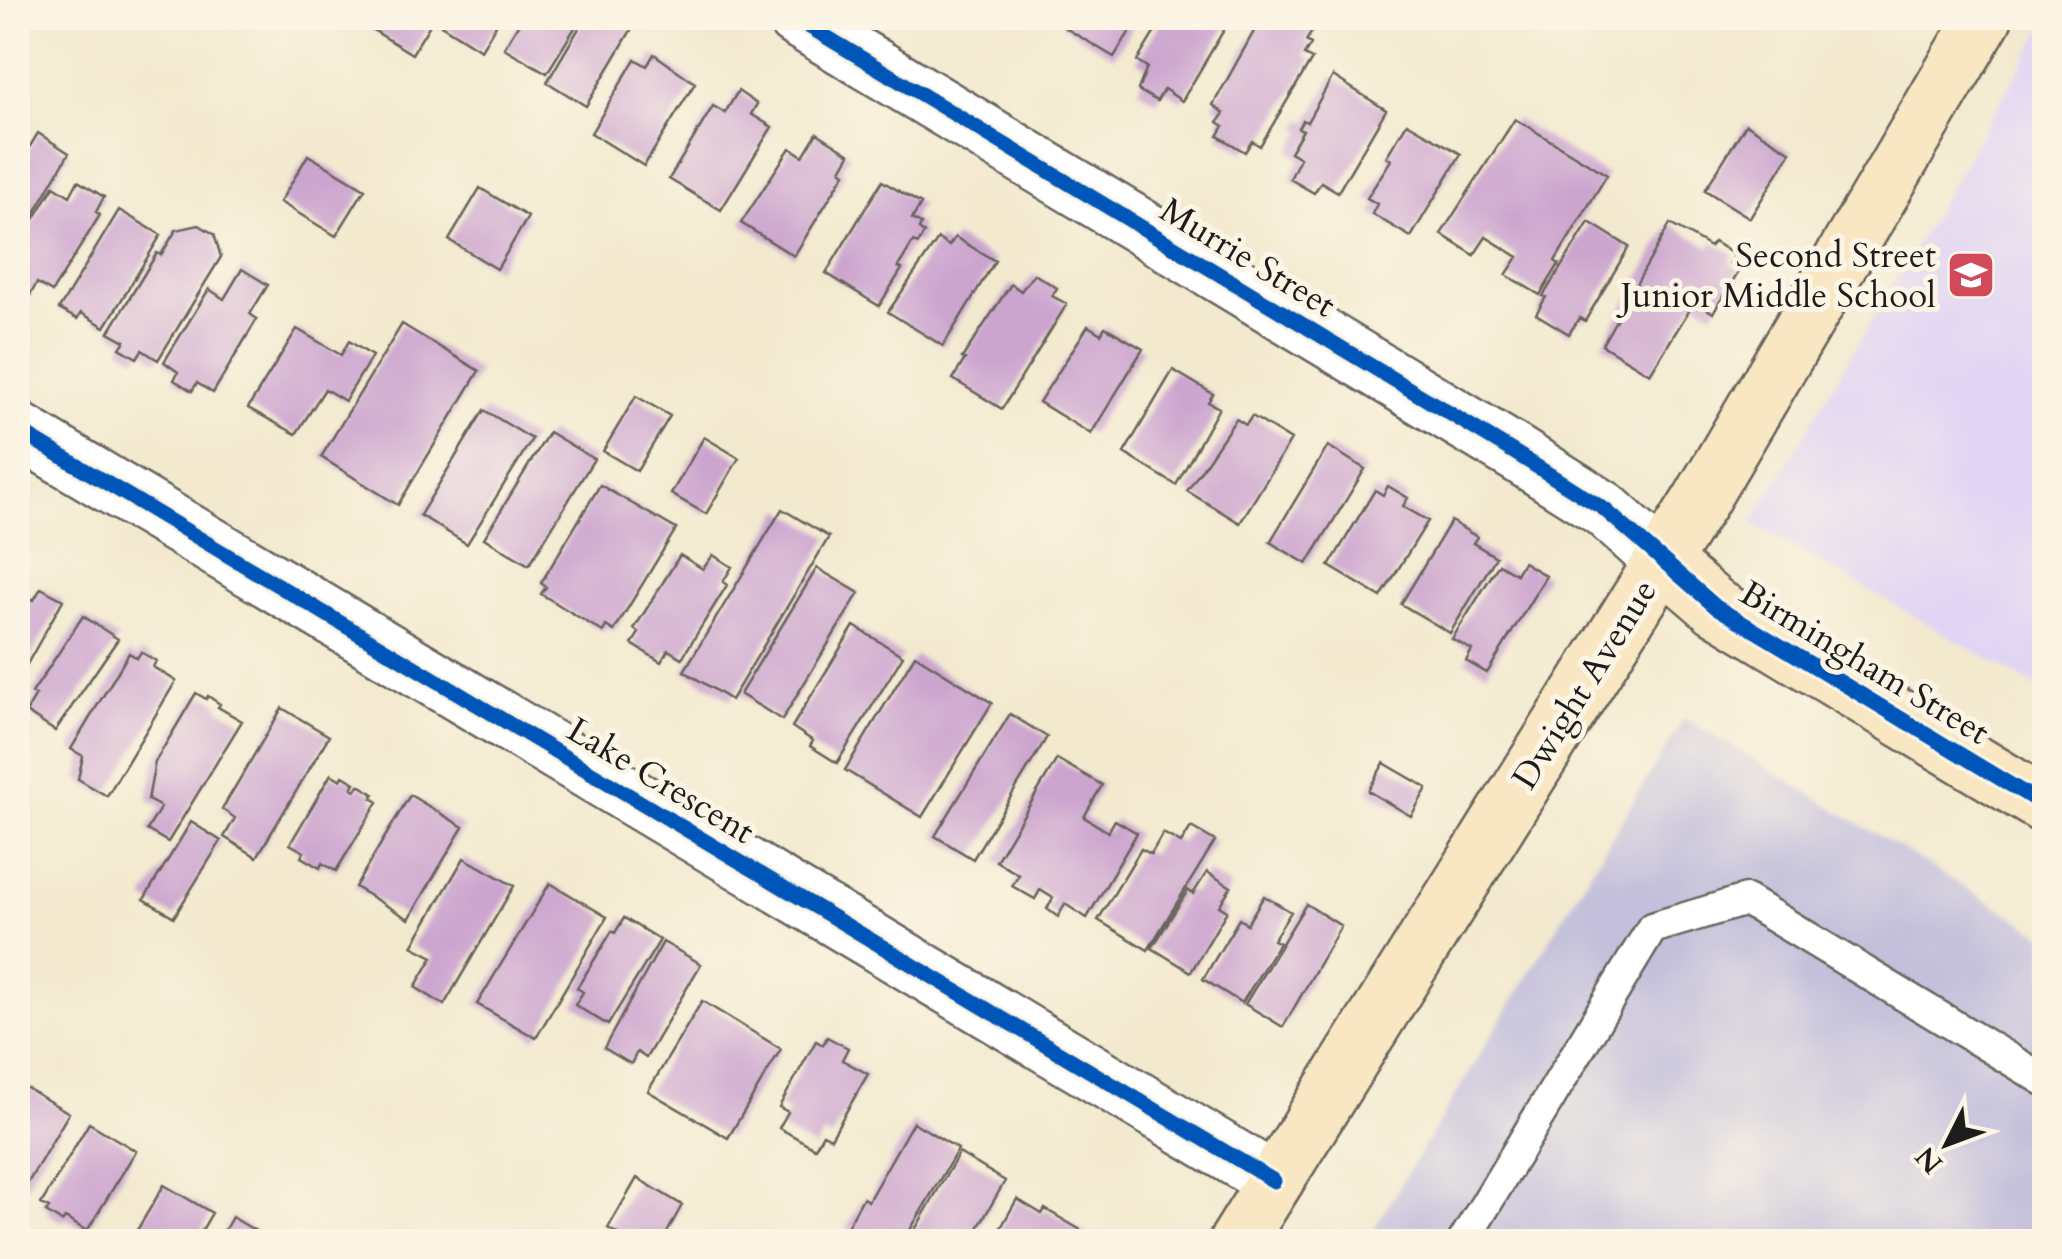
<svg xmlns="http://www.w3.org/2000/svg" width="2062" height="1259" font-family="Cardo,serif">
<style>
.built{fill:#e0d4f4}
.industrial{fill:#c4c0db}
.building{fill:#cca5cf}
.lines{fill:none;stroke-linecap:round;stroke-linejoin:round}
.lane-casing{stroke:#67645b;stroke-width:35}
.street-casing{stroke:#67645b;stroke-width:60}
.secondary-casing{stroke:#67645b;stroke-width:60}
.lane{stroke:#fff;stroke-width:30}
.street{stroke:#fff;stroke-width:55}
.secondary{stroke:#f9e7c3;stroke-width:55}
.cycleway-casing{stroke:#fcf5e5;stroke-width:21}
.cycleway{stroke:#0057b8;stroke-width:15}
.labels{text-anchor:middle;stroke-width:10;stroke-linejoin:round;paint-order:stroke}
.poi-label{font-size:35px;fill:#1c1c1c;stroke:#fcf5e5;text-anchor:end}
.street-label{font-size:35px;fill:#1c1c1c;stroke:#fcf5e5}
</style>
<rect width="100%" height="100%" fill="#fcf5e5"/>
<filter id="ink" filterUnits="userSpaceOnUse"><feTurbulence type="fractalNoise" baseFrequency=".01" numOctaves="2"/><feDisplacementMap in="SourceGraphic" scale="20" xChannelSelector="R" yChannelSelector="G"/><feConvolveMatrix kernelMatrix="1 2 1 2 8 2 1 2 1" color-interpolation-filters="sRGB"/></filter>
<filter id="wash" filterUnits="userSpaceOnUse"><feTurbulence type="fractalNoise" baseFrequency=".0048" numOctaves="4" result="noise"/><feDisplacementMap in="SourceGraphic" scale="40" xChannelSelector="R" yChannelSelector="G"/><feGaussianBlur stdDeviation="2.25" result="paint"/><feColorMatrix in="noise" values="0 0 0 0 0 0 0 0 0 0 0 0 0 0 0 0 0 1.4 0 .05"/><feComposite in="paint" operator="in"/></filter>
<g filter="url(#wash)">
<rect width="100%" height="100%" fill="#f3e9cf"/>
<!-- built -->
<path class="built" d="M2044,28V691L1752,523Z"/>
<!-- industrial -->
<path class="industrial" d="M1684,718L2044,935V1241L1366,1242Z"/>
<g id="blocks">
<!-- building -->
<path class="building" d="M376,18H434L412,54L370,28Z
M445,18H500L481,50L441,25Z
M522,18H581L547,73L504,48Z
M585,18H618L633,27L586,106L547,82Z
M1068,18H1138L1114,57L1062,26Z
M1159,18H1231L1182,101L1164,89L1157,101L1138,90L1147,67L1137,61L1159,25L1155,23Z
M1267,18H1297L1314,28L1306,41L1311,44L1304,55L1312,59L1260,146L1252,141L1245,152L1218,136L1224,126L1218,122L1224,113L1213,105L1257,26L1261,27Z
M654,54L695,83L644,166L591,133L635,59L647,66Z
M1333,76L1386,110L1338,192L1321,182L1314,193L1290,179L1300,158L1290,152L1303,130L1298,128L1303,120L1307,122Z
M738,91L757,104L751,114L772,127L721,210L669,179L713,106L725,113Z
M1515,119L1607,175L1555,261L1559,264L1540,295L1506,275L1518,257L1486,237L1474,255L1441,234Z
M1407,123L1461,154L1411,237L1372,214L1377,204L1367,198L1391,160L1386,157Z
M1746,124L1791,152L1750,218L1705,190Z
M38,133L69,153L18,242V152L24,156Z
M817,133L850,154L841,170L845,173L794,256L741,223L790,148L803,156Z
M308,155L365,189L336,236L280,202Z
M78,181L104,197L96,212L100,215L52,292L37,283L29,297L18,291V246L54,186L70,196Z
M882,181L921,204L912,219L921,224L919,229L924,233L918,244L913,242L898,267L902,269L879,306L826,273Z
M480,188L528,217L497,269L449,240Z
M119,210L161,235L105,327L81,313L77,319L59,309Z
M1589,222L1629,247L1585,321L1579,318L1569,334L1536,314L1546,297L1543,296Z
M1670,224L1710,247L1714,242L1735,255L1730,263L1740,269L1713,313L1695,301L1650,374L1602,345Z
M199,225L214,234L221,257L158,360L142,350L137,358L120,348L125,341L109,332L157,253L161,255L176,230Z
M955,237L995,261L943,346L888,312L938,239L949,246Z
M242,269L268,285L250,314L257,319L213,393L197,383L192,391L174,380L178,372L164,362L209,289L224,299Z
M1034,274L1057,288L1052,296L1067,304L1002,409L953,379L965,359L962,358L1011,284L1021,291Z
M402,324L479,371L398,505L321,457Z
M1088,326L1101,334L1105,327L1143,349L1091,434L1039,402Z
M297,329L341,355L349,341L372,356L345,401L325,389L296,434L248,408Z
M1173,370L1213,394L1208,402L1219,408L1176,485L1124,453Z
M636,396L670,416L637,471L603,451Z
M484,410L532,439L467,544L420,515Z
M1252,416L1291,440L1240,523L1187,491L1236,419L1246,425Z
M549,432L594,459L529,565L484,538Z
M704,437L739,458L706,514L671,494Z
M1328,446L1365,469L1307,564L1270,542Z
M600,485L676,529L614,631L606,626L603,632L541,594L546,587L541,583Z
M1388,486L1408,498L1403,506L1428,521L1381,597L1329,566L1375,490L1383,495Z
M782,509L829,537L731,700L684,671Z
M1451,521L1477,537L1473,543L1496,557L1450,633L1401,604Z
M680,555L703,569L713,555L732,567L723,582L727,585L682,658L668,650L661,662L632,644L639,633L634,629Z
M1523,562L1546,576L1487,673L1466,661L1472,650L1452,639L1499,564L1516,574Z
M817,568L859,593L782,720L740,694Z
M41,588L63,600L22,673L18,671V591L34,600Z
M83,616L118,639L55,731L26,712L36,695L32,693Z
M854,626L903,656L837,763L810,746L813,741L792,727Z
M141,652L156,661L153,667L176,681L107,796L78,779L83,756L71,749L129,653L137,658Z
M915,655L992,703L922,817L845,770Z
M196,693L206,699L208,696L220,704L218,707L242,721L168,842L147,830L161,807L148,800L155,762Z
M282,708L329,736L257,857L224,837L235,818L222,809Z
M1010,714L1047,737L973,859L935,836Z
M1057,759L1102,785L1084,817L1108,832L1115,820L1137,833L1087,918L1065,904L1058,917L1047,909L1053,898L1040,890L1035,899L1012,886L1019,875L996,861Z
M1384,763L1427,788L1411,816L1368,791Z
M331,774L341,780L343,776L355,783L352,788L356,790L359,785L374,794L372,798L378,802L336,871L322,863L320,868L301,857L304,852L290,844Z
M410,795L463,827L409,919L355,887Z
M191,822L221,841L174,917L144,899Z
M1191,827L1215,841L1148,950L1098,920L1141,849L1151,854L1163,833L1181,843Z
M464,858L514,886L444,1005L415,987L433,957L412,946Z
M1207,872L1231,887L1219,906L1227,911L1191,972L1152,948L1188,890L1193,894Z
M550,883L607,917L536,1038L477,1004Z
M1264,896L1291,912L1273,940L1279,943L1242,1003L1203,979L1239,919L1247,924Z
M1306,904L1341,926L1283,1027L1245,1004Z
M624,918L660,940L608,1025L575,1005L583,992L577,988L612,931L615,933Z
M663,942L701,964L646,1058L637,1052L631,1064L604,1048Z
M702,1001L781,1049L728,1138L648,1091Z
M827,1037L848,1048L842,1060L868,1074L831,1138L823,1134L815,1148L779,1128L788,1112L779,1107L816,1041L823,1045Z
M20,1084L69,1113L22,1193L18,1190V1089Z
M913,1122L958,1149L903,1242H874L847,1227L863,1198L868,1201Z
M89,1123L136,1151L87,1231L65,1218L62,1222L46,1212L49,1208L41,1204Z
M959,1153L1005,1181L970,1242H908Z
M637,1178L682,1205L662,1242H630L608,1228Z
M164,1185L212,1213L195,1242H130Z
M1017,1199L1042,1214L1045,1209L1101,1242H993Z
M232,1217L264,1236L261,1242H218Z"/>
</g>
</g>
<g filter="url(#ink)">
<use href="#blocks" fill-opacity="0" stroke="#67645b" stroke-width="2.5"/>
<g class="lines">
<!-- lane casing -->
<g class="lane-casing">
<path id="lane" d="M1463,1242L1652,928L1746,900L2044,1080"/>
</g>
<!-- street casing -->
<g class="street-casing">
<path id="street" d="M795,18L1517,454L1604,509L1662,561
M18,430L1274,1181"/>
</g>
<!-- secondary casing -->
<g class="secondary-casing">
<path id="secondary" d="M1662,561L1716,607L2044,805
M1237,1242L1700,501L1984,18"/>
</g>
<!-- lane -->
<use href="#lane" class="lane"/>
<!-- street -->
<use href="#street" class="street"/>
<!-- secondary -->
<use href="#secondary" class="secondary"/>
<!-- cycleway casing -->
<g class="cycleway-casing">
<path id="cycleway" d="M795,18L1517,454L1604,509L1716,607L2044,805
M18,430L1274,1181"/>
</g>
<!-- cycleway -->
<use href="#cycleway" class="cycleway"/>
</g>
</g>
<!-- icons -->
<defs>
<g id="school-square" transform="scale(2.5)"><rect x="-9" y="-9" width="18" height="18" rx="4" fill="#d1495b" stroke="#fcf5e5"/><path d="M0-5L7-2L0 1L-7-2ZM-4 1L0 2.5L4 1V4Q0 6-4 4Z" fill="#fff"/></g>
</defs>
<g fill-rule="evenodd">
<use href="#school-square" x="1971" y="275"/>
</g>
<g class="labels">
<!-- poi labels -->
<g class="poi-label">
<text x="1936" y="267">Second Street<tspan x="1936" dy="40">Junior Middle School</tspan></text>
</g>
<!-- street labels -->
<g class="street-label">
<text transform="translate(1248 257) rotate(31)" y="12">Murrie Street</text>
<text transform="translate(1865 662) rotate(31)" y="12">Birmingham Street</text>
<text transform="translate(1584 684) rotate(-58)" y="12">Dwight Avenue</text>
<text transform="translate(661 780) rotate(31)" y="12">Lake Crescent</text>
</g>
</g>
<!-- margin -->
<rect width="2062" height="1259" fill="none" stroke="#fcf5e5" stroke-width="60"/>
<!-- north arrow -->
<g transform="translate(1947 1144) rotate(228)" stroke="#fcf5e5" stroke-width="8" paint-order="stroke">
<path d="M0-8L18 38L0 25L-18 38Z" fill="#1c1c1c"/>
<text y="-15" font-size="28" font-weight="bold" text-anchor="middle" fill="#1c1c1c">N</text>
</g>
</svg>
